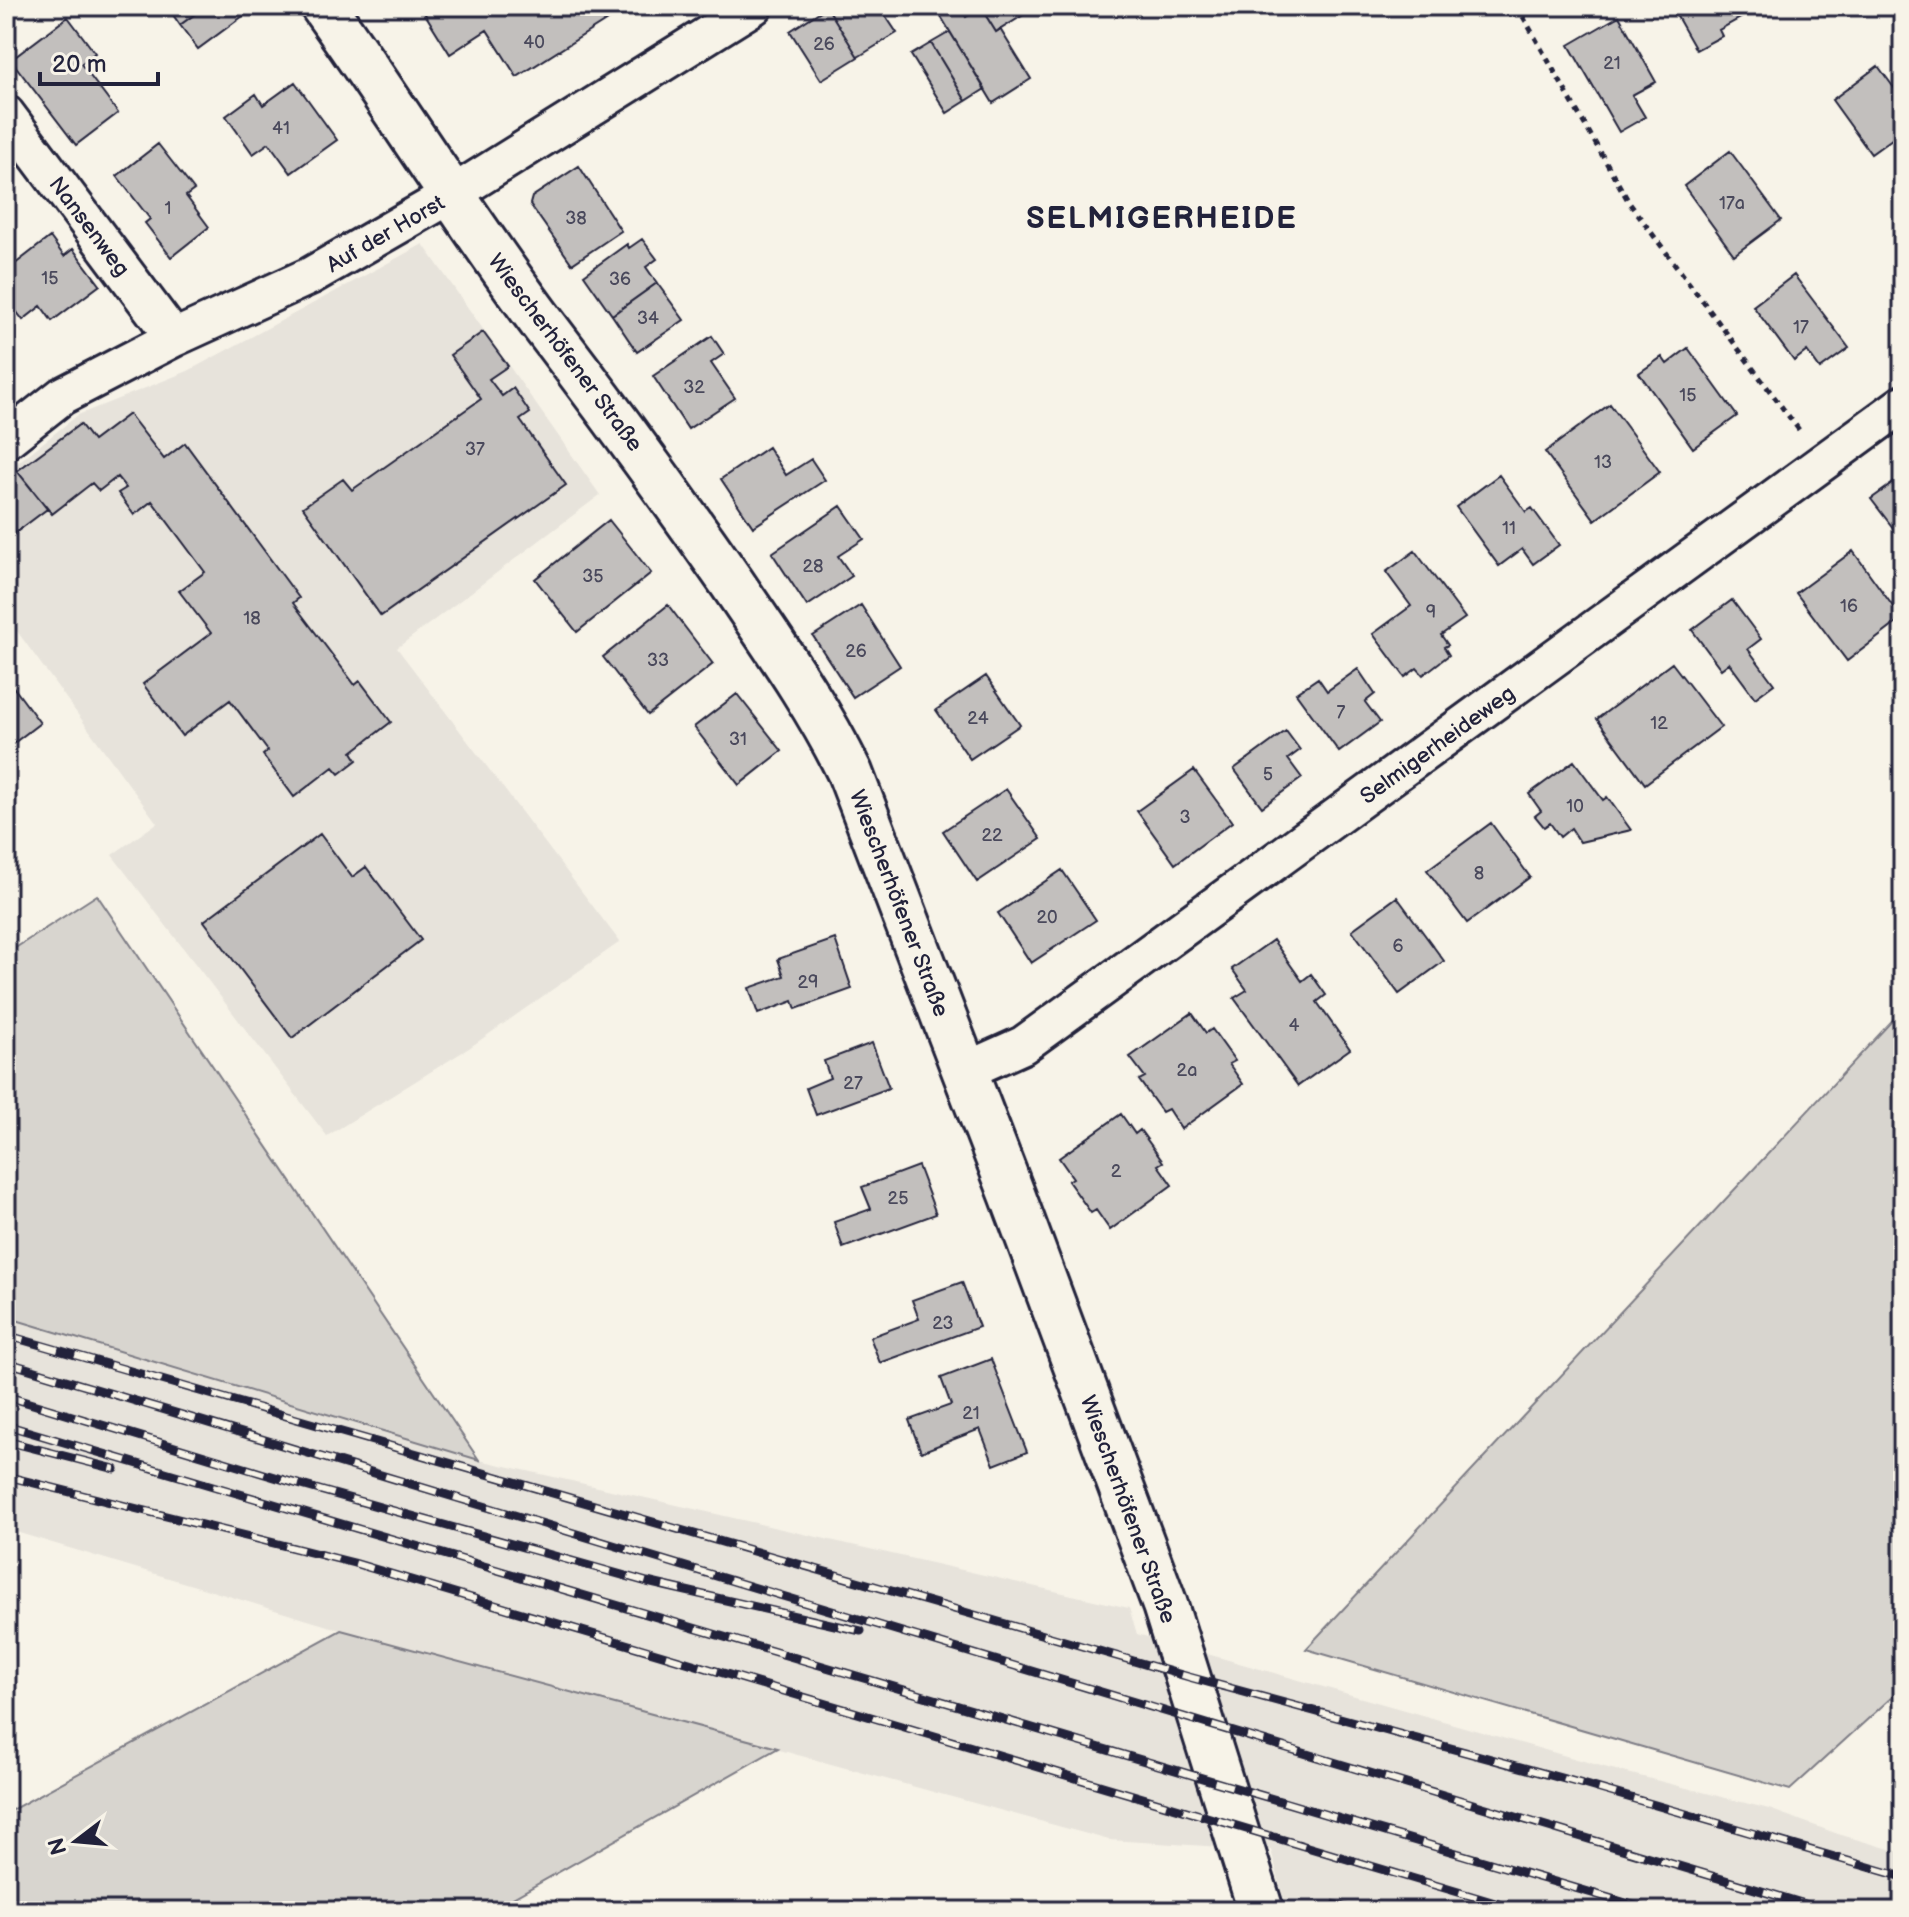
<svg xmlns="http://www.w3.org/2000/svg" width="1909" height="1917" font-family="'Balsamiq Sans',sans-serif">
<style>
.built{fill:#e7e3db}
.green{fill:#d8d5cf;stroke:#7d7c85;stroke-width:2}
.building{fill:#c2bfbd;stroke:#22223b;stroke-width:2}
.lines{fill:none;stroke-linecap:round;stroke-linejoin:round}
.street-casing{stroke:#22223b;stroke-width:42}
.secondary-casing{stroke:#22223b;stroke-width:50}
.path{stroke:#22223b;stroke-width:5;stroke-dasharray:6 6;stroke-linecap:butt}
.street{stroke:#f7f3e8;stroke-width:36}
.secondary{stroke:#f7f3e8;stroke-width:44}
.rail-casing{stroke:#22223b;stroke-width:9}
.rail{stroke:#f7f3e8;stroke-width:6;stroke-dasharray:18;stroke-linecap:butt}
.labels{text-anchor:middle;stroke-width:6;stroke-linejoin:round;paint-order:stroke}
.number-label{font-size:18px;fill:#4a495c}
.street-label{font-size:22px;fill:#22223b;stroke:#f7f3e8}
.district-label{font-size:30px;font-weight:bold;letter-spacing:2px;fill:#22223b;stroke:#f7f3e8}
</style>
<rect width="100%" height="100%" fill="#f7f3e8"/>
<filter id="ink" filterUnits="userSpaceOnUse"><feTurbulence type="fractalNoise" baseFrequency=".0125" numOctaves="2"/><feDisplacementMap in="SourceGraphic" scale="16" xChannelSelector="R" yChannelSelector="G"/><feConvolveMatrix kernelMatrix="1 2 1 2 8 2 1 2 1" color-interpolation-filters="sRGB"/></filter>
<g filter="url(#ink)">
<!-- built -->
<path class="built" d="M423,244L600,495L397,648L620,942L469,1048L327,1136L112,855L157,823L6,616V472L78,415L188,371Z
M6,1317L479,1460L1129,1608L1137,1634L1608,1768L1769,1809L1838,1834L1903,1853V1911H1287L1271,1850L1109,1840L341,1630L6,1529Z"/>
<!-- green -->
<path class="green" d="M97,895L479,1460L6,1317V954Z
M1903,1009V1687L1790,1790L1306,1649Z
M341,1630L778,1748L490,1911H6V1813Z"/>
<!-- building -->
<path class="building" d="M167,6H206L180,25Z
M206,6H242L247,13L198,49L180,25Z
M420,6H609L615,15L517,77L487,30L450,54Z
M829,6H879L897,33L858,57L827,7Z
M955,6H959L966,17L981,8L996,32L1000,29L1031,79L993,103L940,15Z
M980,6H1038L996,32Z
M1671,6H1736L1742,17L1719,30L1722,36L1696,50Z
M827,7L858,57L821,80L790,31Z
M1619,16L1656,82L1632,95L1645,117L1619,132L1569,45Z
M68,17L95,53L81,64L118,113L76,145L11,60Z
M950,32L985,89L966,101L931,43Z
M931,43L966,101L947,113L911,55Z
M1878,66L1903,100V131L1871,154L1832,100Z
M295,82L337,140L291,173L269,143L253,154L226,116L256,94L263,105Z
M158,144L194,190L186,196L209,227L171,257L145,223L150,219L117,176Z
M1730,151L1781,220L1734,255L1684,186Z
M579,166L621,231L572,264L530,204L532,197Z
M50,237L64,256L73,249L100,285L52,321L41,306L23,320L6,298V271Z
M642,239L657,259L646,267L657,283L612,315L584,275L627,244L629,248Z
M1794,275L1849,348L1820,369L1807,351L1794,361L1753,306Z
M657,283L684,320L637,352L612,315Z
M483,332L508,366L489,379L502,396L513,388L530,413L520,420L566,485L381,616L303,507L343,479L352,490L481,399L450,355Z
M712,336L724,354L711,363L735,398L688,429L653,376Z
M1688,348L1737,416L1693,448L1639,373L1662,357L1667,364Z
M1610,404L1660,472L1595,520L1545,452Z
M129,414L164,459L185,443L299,598L293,603L355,685L360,681L391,722L352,752L357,760L339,774L333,767L294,797L263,755L268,751L230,700L182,736L143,684L211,633L179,591L205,572L152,501L134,515L118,493L126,488L117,477L99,491L92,483L52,514L17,471L80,424L93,441Z
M768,447L786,475L811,459L825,480L753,527L721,479Z
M14,467L47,509L6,540V473Z
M1499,475L1526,512L1532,508L1559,545L1533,564L1522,549L1499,566L1456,507Z
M1903,476V535L1900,537L1871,499Z
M841,506L864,539L838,556L852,576L807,606L772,553Z
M609,520L651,573L577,632L535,579Z
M1415,551L1465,618L1441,635L1448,645L1444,647L1449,655L1423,675L1417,668L1405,677L1373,634L1411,606L1386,572Z
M1853,551L1902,619L1847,661L1796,593Z
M1732,600L1761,639L1748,649L1774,684L1755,698L1729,663L1721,669L1692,630Z
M668,605L713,664L648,715L603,657Z
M861,605L900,666L853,697L813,636Z
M1672,663L1721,727L1645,784L1597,719Z
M1358,669L1375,694L1365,702L1380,722L1339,752L1296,693L1318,678L1327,691Z
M986,676L1020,725L970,759L936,710Z
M6,677L40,723L6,749Z
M737,694L782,751L739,785L694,727Z
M1286,731L1300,750L1288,759L1302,778L1262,807L1234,769Z
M1574,761L1603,800L1607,797L1631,830L1580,842L1571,828L1560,837L1550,823L1544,827L1535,816L1541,811L1529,794Z
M1194,770L1232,822L1175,864L1137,811Z
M1006,789L1041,839L977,882L943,831Z
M1491,823L1530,877L1467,923L1427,870Z
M320,834L352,877L366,867L421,940L292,1038L204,921Z
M1062,870L1096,920L1031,963L998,913Z
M1397,897L1444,961L1399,994L1352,930Z
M835,939L852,989L796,1009L793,1001L758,1014L749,988L784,976L778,959Z
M1273,940L1302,981L1311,974L1326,995L1317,1002L1350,1049L1298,1086L1234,998L1247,990L1232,969Z
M1192,1013L1206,1033L1212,1029L1235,1061L1229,1064L1243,1084L1181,1129L1168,1109L1162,1112L1139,1080L1145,1077L1130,1057Z
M872,1043L889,1088L816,1115L806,1088L830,1078L824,1061Z
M1121,1114L1135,1134L1140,1130L1163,1162L1158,1165L1172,1185L1110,1230L1096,1210L1091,1213L1068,1181L1073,1178L1059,1158Z
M918,1166L936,1214L843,1248L834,1222L871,1209L862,1187Z
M962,1282L979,1327L880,1363L870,1337L919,1319L912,1300Z
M991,1359L1027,1452L994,1465L980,1429L921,1452L909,1420L951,1405L941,1378Z
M1334,1901L1370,1911H1331Z"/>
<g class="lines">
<!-- street casing -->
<g class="street-casing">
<path id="street" d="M6,114L174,338
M6,440L62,396L174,338L310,276L451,195L754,6
M965,1071L1023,1045L1903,404"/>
</g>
<!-- secondary casing -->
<g class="secondary-casing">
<path id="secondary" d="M323,6C398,111 466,221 543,324C608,409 671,495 732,583C774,645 817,705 850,773L1012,1194L1165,1605L1261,1911"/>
</g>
<!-- path -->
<path class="path" d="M1517,6L1630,204L1802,434"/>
<!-- street -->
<use href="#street" class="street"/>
<!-- secondary -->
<use href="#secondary" class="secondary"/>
<!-- rail casing -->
<g class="rail-casing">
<path id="rail" d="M6,1335L1189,1677L1583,1784L1903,1877
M6,1362L1828,1911
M6,1396L291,1482L647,1582L861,1631
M6,1425L1653,1911
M6,1441L115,1469
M6,1476L354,1563L1522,1911"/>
</g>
<!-- rail -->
<use href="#rail" class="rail"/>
</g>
</g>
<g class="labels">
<!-- number labels -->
<g class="number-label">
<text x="534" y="48">40</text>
<text x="824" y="50">26</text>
<text x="1612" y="69">21</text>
<text x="281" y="134">41</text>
<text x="1732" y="209">17a</text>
<text x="168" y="214">1</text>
<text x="576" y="224">38</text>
<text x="50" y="284">15</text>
<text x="620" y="285">36</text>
<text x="648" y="324">34</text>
<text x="1801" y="333">17</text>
<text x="694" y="393">32</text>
<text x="1688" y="401">15</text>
<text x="475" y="455">37</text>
<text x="1603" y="468">13</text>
<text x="1509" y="534">11</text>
<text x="813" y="572">28</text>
<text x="593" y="582">35</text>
<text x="1849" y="612">16</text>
<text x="1431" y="618">9</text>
<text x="252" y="624">18</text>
<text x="856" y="657">26</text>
<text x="658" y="666">33</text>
<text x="1341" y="718">7</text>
<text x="978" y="724">24</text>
<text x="1659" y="729">12</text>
<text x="738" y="745">31</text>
<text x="1268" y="780">5</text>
<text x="1575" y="812">10</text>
<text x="1185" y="823">3</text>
<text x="992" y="841">22</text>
<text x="1479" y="879">8</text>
<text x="1047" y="923">20</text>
<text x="1398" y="952">6</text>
<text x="808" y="988">29</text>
<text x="1294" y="1031">4</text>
<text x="1187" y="1076">2a</text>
<text x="853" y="1089">27</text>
<text x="1116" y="1177">2</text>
<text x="898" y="1204">25</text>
<text x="943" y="1329">23</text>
<text x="971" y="1419">21</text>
</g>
<!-- street labels -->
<g class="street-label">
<text transform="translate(90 226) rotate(53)" y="8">Nansenweg</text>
<text transform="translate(385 233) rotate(-30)" y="8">Auf der Horst</text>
<text transform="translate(566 352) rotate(53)" y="8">Wiescherhöfener Straße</text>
<text transform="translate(1437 744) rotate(-36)" y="8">Selmigerheideweg</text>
<text transform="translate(900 903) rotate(69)" y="8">Wiescherhöfener Straße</text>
<text transform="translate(1129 1509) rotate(70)" y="8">Wiescherhöfener Straße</text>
</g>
<!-- district labels -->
<g class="district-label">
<text x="1162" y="228">SELMIGERHEIDE</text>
</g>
</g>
<!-- margin -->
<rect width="1909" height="1917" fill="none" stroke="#f7f3e8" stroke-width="32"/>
<rect x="16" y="16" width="1877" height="1885" fill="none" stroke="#22223b" stroke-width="3" filter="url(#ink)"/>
<!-- north arrow -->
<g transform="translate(76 1841) rotate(254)" stroke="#f7f3e8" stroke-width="6" paint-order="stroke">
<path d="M0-6L14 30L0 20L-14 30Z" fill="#22223b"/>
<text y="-12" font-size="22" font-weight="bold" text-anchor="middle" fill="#22223b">N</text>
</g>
<!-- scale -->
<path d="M40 72v12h118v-12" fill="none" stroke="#22223b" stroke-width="4"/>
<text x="52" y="72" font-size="24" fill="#22223b" stroke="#f7f3e8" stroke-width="6" paint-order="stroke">20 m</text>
</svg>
